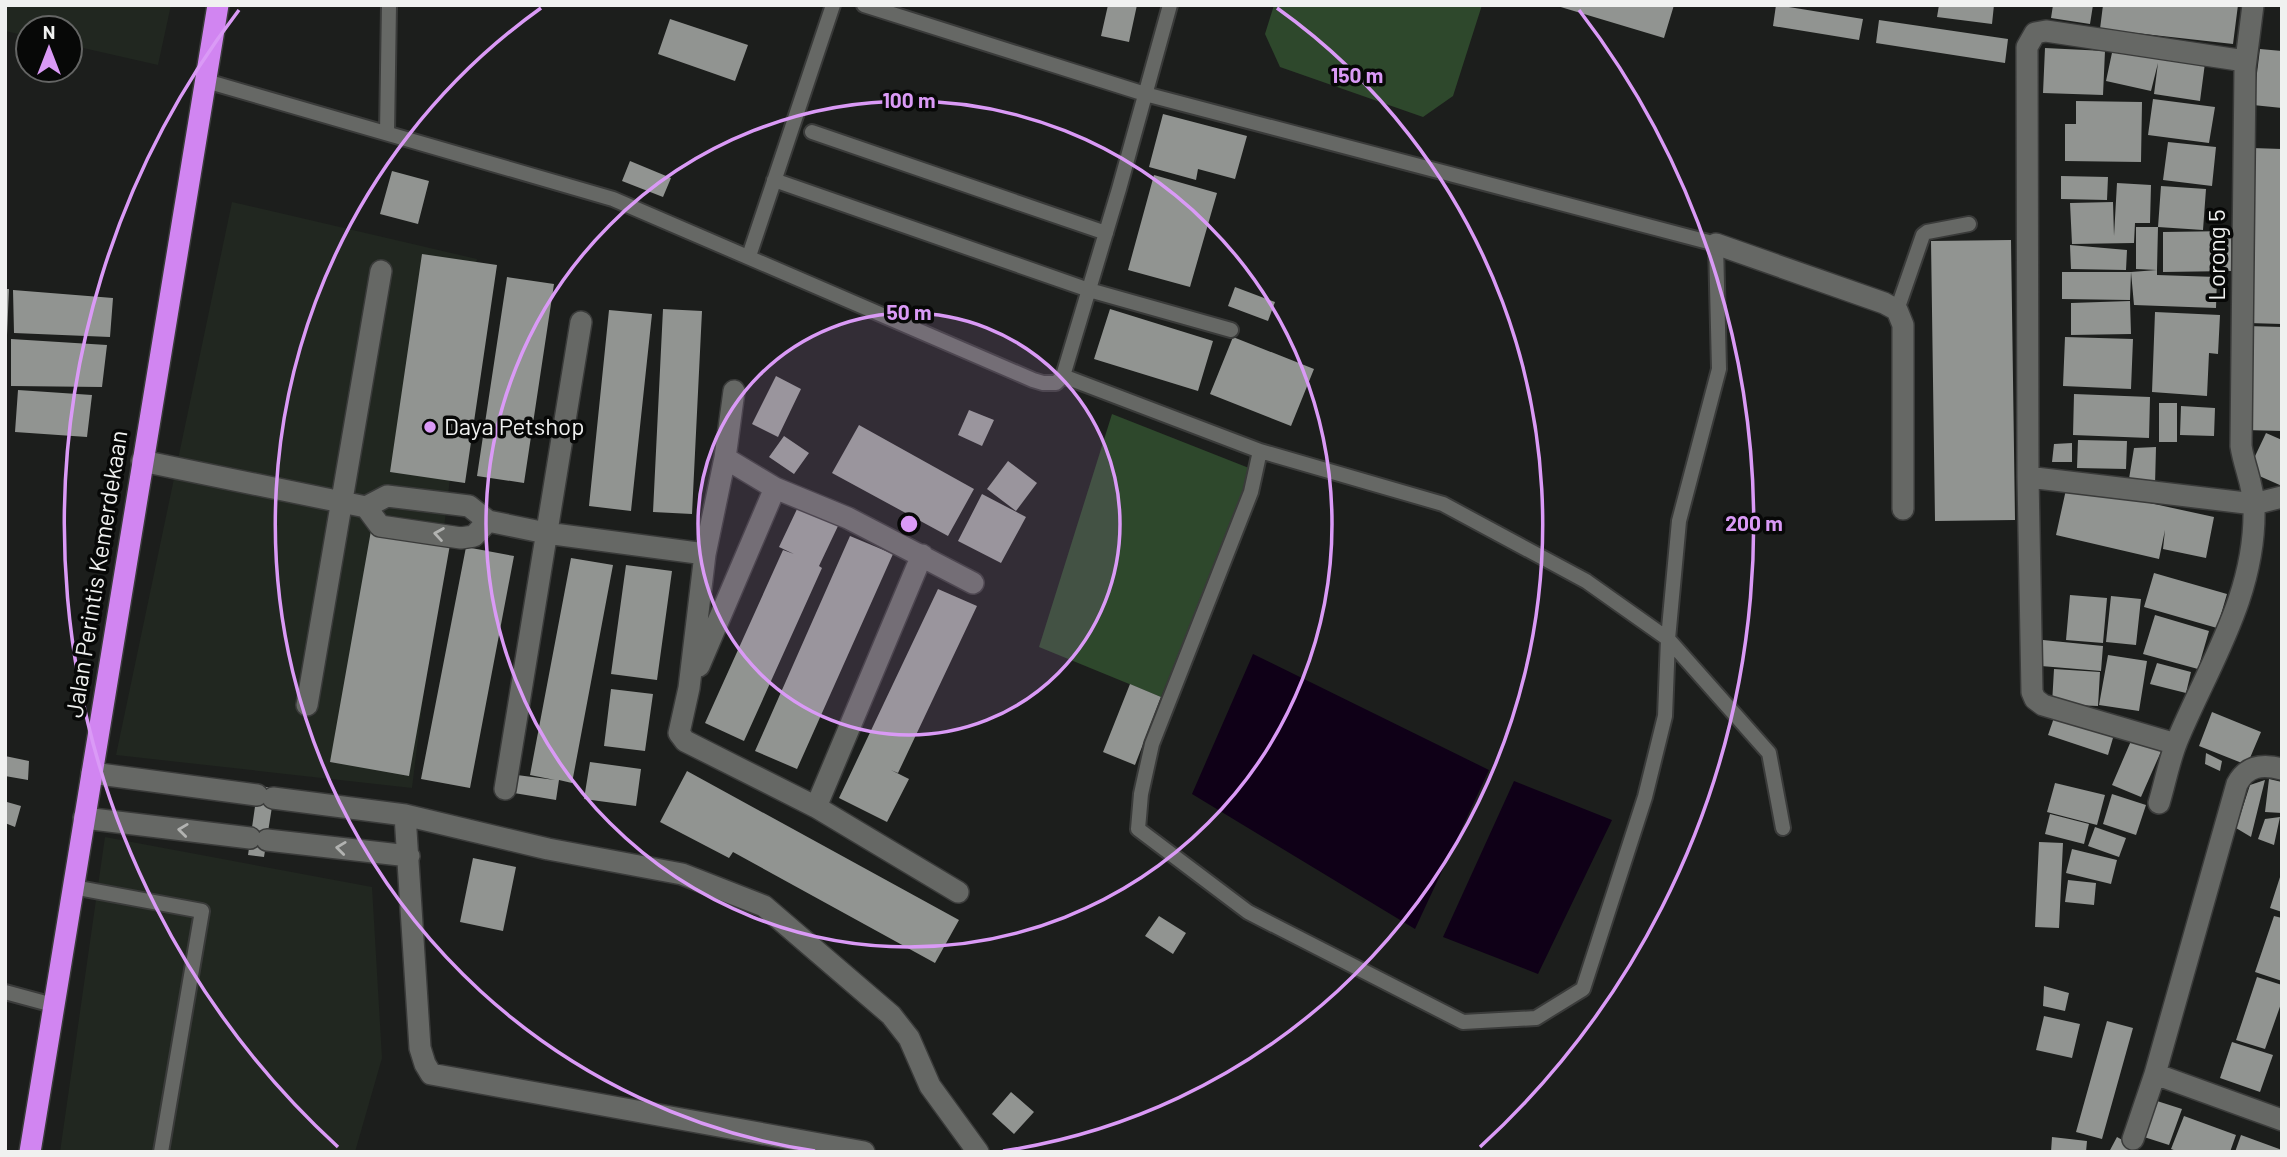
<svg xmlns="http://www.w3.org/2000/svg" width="2287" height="1157" font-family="Barlow,sans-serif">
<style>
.built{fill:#212720}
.green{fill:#2e482c}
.water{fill:#0f0017}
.building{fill:#919491}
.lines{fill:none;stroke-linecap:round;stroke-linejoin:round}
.lane-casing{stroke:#3a3b3a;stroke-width:18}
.street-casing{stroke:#3a3b3a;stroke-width:24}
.highway-casing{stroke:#3a3b3a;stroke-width:24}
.lane{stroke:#666865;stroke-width:14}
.street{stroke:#666865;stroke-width:21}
.highway{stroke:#d185f1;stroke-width:21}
.oneway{stroke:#b2b3b1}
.ring{fill:none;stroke:#da9af6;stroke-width:3.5}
.poi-dot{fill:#da9af6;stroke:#070807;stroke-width:2.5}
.labels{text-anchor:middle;stroke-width:7;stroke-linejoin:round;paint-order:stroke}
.street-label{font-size:24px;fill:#f0f1f0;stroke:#070807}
.poi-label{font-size:24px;fill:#f0f1f0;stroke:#070807;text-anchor:start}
.centre{fill:#da9af6;stroke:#070807;stroke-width:3.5}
.ring-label{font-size:21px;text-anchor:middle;font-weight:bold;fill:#da9af6;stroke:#070807;stroke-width:7;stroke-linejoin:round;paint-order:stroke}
</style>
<rect width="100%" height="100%" fill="#1c1e1c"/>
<!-- built -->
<path class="built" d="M5,5H171L158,65L70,45V28H28V36L5,31Z
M232,202L477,259L412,788L116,755Z
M105,837L372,887L382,1058L355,1152H60Z"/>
<!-- green -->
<path class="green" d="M1274,5H1482L1453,96L1423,117L1280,67L1265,34Z
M1112,414L1254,470L1161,697L1039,647Z"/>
<!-- water -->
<path class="water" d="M1253,654L1489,770L1415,929L1192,794Z
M1514,781L1612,820L1538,974L1443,937Z"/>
<!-- building -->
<path class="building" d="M1108,5H1137L1129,42L1101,36Z
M1554,5H1674L1664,38Z
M1776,5L1863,19L1859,40L1773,26Z
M1939,5H1994L1992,24L1937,17Z
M2053,5H2093L2090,24L2051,18Z
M2103,5H2238L2233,44L2100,29Z
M670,19L748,45L735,81L658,54Z
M1879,20L2008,39L2005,63L1876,43Z
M2045,48L2105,51L2103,95L2043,93Z
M2113,48L2205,63L2200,101L2154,94L2158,63L2151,91L2106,81Z
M2260,49L2282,51V108L2253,105Z
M2153,99L2215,107L2209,143L2148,135Z
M2076,101L2142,102L2141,162L2065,161V124H2076Z
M1163,114L1247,136L1235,179L1198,169L1196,180L1149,167Z
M2168,142L2216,147L2212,186L2163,180Z
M2252,148L2282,149V324L2248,323Z
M630,161L671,178L663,197L622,181Z
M392,171L429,181L418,224L380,214Z
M1154,175L1217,193L1190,287L1128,270Z
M2061,176L2108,177L2107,200L2061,199Z
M2117,183L2151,185L2150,223H2135L2134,243L2072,244L2070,203L2113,202L2114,236Z
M2161,186L2206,189L2203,230L2158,227Z
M2136,227H2158L2157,270L2136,269Z
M2231,231L2232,271L2163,272V232Z
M2011,240L2015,520L1935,521L1931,241Z
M2070,245L2127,250L2126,270L2071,269Z
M422,254L497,265L465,483L390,472Z
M2157,270V275L2217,277L2216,308L2134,305L2131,272Z
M2062,272H2131L2130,300L2062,299Z
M507,277L554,284L524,483L477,476Z
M1235,287L1275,302L1268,321L1228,306Z
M5,289H9L7,335H5Z
M13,290L113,298L110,337L14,333Z
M2130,301L2131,334L2071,335V303Z
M663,309L702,311L692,514L653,512Z
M1110,309L1213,341L1198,391L1094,359Z
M609,310L652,314L631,511L589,506Z
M2155,312L2220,315L2218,354L2209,353L2207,396L2152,392Z
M2247,326L2282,327V431L2245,430Z
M1233,337L1314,369L1291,426L1210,394Z
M2065,337L2133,339L2131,389L2063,386Z
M11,339L107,345L102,387L11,386Z
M776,376L801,389L778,437L752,424Z
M18,390L92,395L87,437L15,432Z
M2074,394L2150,397L2149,438L2073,435Z
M2159,403H2177V442H2159Z
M2181,406L2215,408L2214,436L2180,435Z
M969,410L994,420L982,446L958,435Z
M859,425L974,489L948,536L832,473Z
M2266,433L2282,440V486L2248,471Z
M784,436L809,453L794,474L769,457Z
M2078,440L2127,441L2126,469L2077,468Z
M2072,443V462H2052L2054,444Z
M2156,447L2155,485H2128L2134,448Z
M1008,461L1037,483L1016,511L987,489Z
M2067,485L2214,517L2206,558L2163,549L2165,530L2159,559L2056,535Z
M982,494L1026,517L1001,563L958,541Z
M798,507L838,526L819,566L822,568L744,741L705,723L783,550L794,554L779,547Z
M372,525L451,539L409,776L330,762Z
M850,536L893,554L797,769L755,751Z
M466,547L514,556L470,788L421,779Z
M571,558L613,565L572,783L559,780L556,800L514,793L517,775L555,780L530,775Z
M626,565L672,571L657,680L611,674Z
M2154,573L2227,594L2217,628L2144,607Z
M938,589L977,606L898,773L891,770L909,779L887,822L839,798Z
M2070,595L2107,598L2103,643L2066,640Z
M2111,596L2141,599L2136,645L2106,642Z
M2155,615L2209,631L2198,669L2143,654Z
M2043,640L2103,646L2101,671L2041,666Z
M2108,655L2147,661L2139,711L2099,705Z
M2157,663L2191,672L2186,693L2150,684Z
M2054,669L2100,672L2098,706L2052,704Z
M1130,684L1161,697L1135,765L1103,752Z
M611,689L653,694L645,751L604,746Z
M2056,712L2115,731L2108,755L2048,735Z
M2212,712L2261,732L2247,765L2199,746Z
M2134,734L2163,747L2141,797L2112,785Z
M2206,753L2222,761L2220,771L2205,764Z
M5,756L29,761L28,780L5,776Z
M590,762L641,769L636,806L584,799Z
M687,771L959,920L935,963L733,852L729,858L660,822Z
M2269,779L2282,782V813L2265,812Z
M2265,780L2251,837L2236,828L2250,785Z
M2055,783L2105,795L2097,825L2047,812Z
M258,786L275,788L264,857L248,855Z
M2112,794L2146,805L2136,835L2103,824Z
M7,802L21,806L15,827L5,823Z
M2050,814L2089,824L2084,844L2045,834Z
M2280,817L2274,845L2258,839L2265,819Z
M2095,827L2126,838L2119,857L2088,846Z
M2039,842L2063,843L2059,928L2035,927Z
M2072,849L2117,860L2111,884L2066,873Z
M473,858L516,867L503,931L460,922Z
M2281,874H2282V912L2270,908Z
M2068,880L2096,883L2094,905L2065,902Z
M1159,916L1186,933L1173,954L1145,936Z
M2274,916L2282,918V981L2255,972Z
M2257,977L2282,985V1001L2265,1049L2236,1040Z
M2044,986L2069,993L2065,1011L2043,1006Z
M2044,1016L2080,1024L2072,1058L2036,1050Z
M2107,1021L2133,1028L2102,1139L2076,1132Z
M2232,1042L2273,1055L2260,1092L2220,1078Z
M1011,1092L1034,1112L1014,1134L992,1114Z
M2157,1101L2182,1109L2169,1145L2144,1137Z
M2184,1116L2236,1135L2230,1152H2179L2171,1149Z
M2241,1135L2282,1150V1152H2235Z
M2052,1137L2087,1141L2086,1152H2051Z
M2117,1137L2135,1147L2132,1152H2109Z"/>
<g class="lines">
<!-- lane casing -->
<g class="lane-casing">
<path id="lane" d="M864,5L1145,94L1716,244L1719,369L1679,521L1668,639L1665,716L1645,797L1583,989L1536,1018L1463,1022L1248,912L1138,829L1141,794L1152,744L1251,492L1260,451L1063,376
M206,81L613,199L1033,380L1043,383H1056L1063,376L1119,189L1170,5
M812,132L1106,233
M387,133L389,5
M774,180L1089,290L1231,330
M749,256L833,5
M1897,310L1923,235L1927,232L1969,224
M1260,451L1443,504L1586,581L1668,639L1769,753L1783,828
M73,887L202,911L161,1152
M5,992L53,1005"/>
</g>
<!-- street casing -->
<g class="street-casing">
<path id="street" d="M1716,244L1884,303L1897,310L1903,325V509
M734,391L725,458L705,554L689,688L679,733L685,741L816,807L958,892
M725,458L775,488L848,518L973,583
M142,461L366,507L387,496L469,506L488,521L546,533L705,554
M2028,477L2254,504L2282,497
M366,507L380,526L461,538L474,536L488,521
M699,666L775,488
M307,705L381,271
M2176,744L2043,705L2035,699L2032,692L2028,477L2027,47L2035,33L2046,31L2245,61
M92,773L257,795
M505,789L581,322
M273,798L405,815L548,849L682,874L764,906L891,1015L909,1038L930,1086L978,1152
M2159,803C2165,783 2169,761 2177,741C2209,664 2256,595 2254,508C2254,486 2244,467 2241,446L2245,68L2253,5
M816,807L922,555
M405,815L420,1048L425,1064L431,1074L864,1152
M84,818L250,838
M267,840L409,856
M2155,1074L2237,784C2247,765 2263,764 2282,769
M2133,1139L2155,1074L2282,1120"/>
</g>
<!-- highway casing -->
<g class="highway-casing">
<path id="highway" d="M30,1152L218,5"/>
</g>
<!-- lane -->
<use href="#lane" class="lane"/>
<!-- street -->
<use href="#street" class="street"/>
<!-- highway -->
<use href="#highway" class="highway"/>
</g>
<!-- one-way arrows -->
<defs><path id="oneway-chevron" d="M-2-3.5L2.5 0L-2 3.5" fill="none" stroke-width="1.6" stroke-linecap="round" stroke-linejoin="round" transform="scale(1.75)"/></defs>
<g class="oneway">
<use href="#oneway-chevron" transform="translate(439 534) rotate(-171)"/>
<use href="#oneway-chevron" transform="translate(183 830) rotate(-173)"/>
<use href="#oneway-chevron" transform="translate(341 848) rotate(-173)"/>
</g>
<!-- distance rings -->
<circle cx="909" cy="524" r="211" fill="#da9af6" fill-opacity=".12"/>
<g class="ring">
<circle cx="909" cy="524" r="211"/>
<circle cx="909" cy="524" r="423"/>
<path d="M815 1151A634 634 0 0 1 541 8M1277 8A634 634 0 0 1 1003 1151"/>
<path d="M338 1147A845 845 0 0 1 239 10M1579 10A845 845 0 0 1 1480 1147"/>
</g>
<!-- markers -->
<circle class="poi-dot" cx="430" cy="427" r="7"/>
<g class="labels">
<!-- street labels -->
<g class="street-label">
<text transform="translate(2217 255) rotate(-90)" y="8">Lorong 5</text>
<text transform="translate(97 574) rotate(-81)" y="8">Jalan Perintis Kemerdekaan</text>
</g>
<!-- poi labels -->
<g class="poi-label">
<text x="444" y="435">Daya Petshop</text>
</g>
</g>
<circle cx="909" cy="524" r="10" class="centre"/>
<g class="ring-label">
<text x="1357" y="83">150 m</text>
<text x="909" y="108">100 m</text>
<text x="909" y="320">50 m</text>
<text x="1754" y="531">200 m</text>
</g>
<!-- border -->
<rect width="2287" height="1157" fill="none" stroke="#f0f1f0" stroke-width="14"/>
<!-- north arrow -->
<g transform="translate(49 49)"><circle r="33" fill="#070807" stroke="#646564" stroke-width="2"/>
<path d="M0-5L12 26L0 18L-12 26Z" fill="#da9af6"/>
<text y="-10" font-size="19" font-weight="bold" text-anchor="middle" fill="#f0f1f0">N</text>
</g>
</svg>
